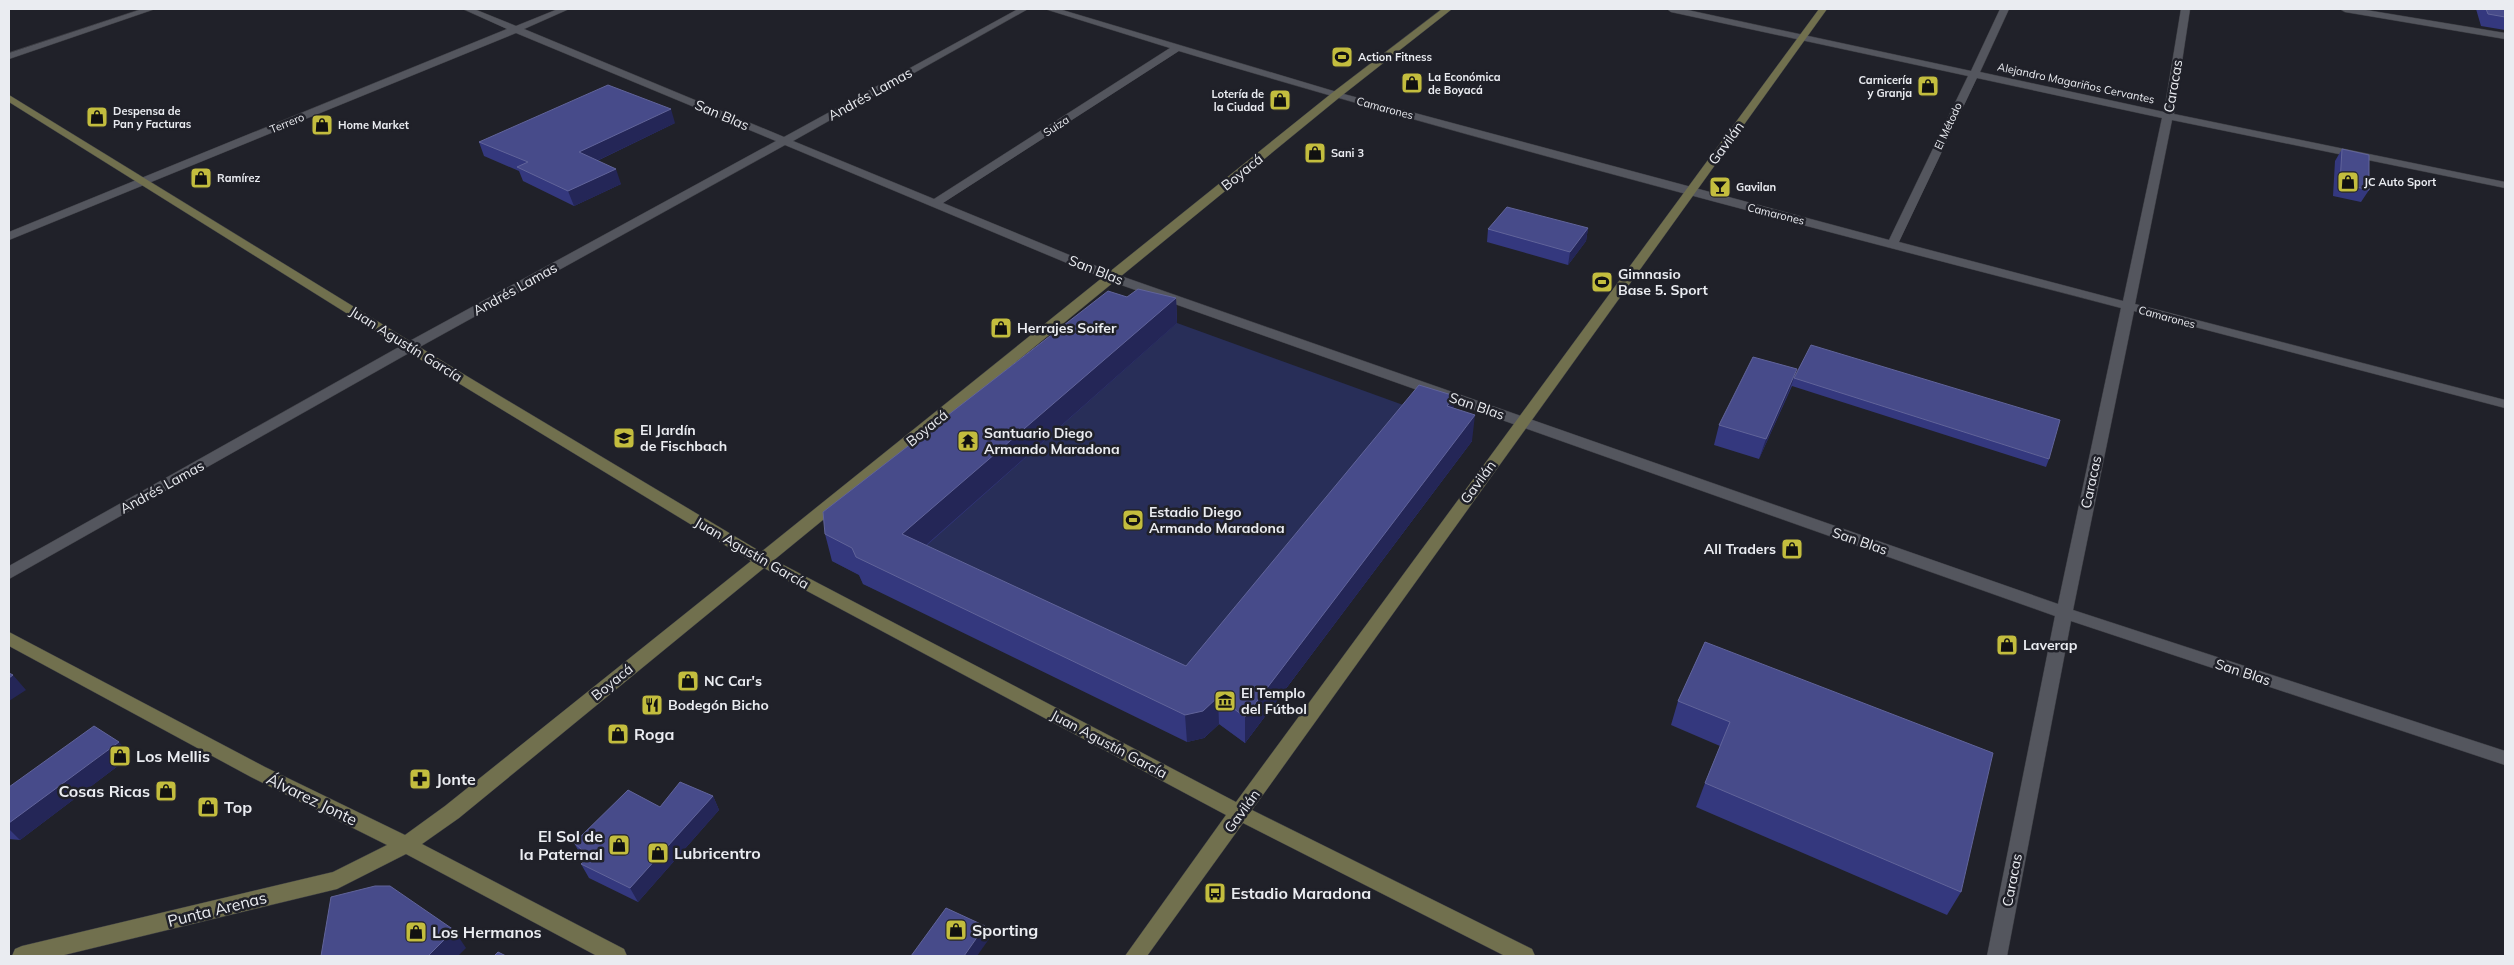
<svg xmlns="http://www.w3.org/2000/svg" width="2514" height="965" font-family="Mulish,sans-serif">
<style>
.green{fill:#282e58}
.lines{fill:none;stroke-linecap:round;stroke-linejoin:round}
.street-casing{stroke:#3b3c42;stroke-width:1}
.secondary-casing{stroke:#3b3c42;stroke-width:1}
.street{fill:#54565e;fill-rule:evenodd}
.secondary{fill:#71704e;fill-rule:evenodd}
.wall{fill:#34387e}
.shaded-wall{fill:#242657}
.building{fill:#474b8a;stroke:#61649a}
.labels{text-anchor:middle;stroke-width:5;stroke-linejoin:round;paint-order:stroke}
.far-poi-label{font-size:11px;font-weight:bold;fill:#eaecf1;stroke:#202129;text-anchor:start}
.far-street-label{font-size:11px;fill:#eaecf1;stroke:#202129}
.street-label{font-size:14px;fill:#eaecf1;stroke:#202129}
.poi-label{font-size:14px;font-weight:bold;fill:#eaecf1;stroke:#202129;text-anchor:start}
.near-poi-label{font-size:16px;font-weight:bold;fill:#eaecf1;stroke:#202129;text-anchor:start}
.near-street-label{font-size:16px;fill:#eaecf1;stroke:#202129}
</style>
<rect width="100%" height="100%" fill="#202129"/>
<!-- green -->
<path class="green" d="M1139,314L1177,323L1417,410L1444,432L1472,441L1245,743L1219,724L1204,738L863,584L859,575L832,561L830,539Z"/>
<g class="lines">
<!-- street casing -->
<g class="street-casing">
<path id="street" d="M142,9H155L9,59V53Z
M463,9H474L516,26L558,9H569L524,29L784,137L1018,9H1028L793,141L934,199L1170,48L1045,9H1059L1340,93L1889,240L1968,76L1671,12L1667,9H1683L1971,71L2000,9H2009L1980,72L2164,112L2181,9H2190L2174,114L2505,182V188L2172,120L2135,304L2505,400V408L2134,311L2073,610L2505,751V765L2071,621L2007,956H1987L2055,616L1110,281L785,145L416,349L9,579V566L406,343L776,141L516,33L9,240V232L507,29ZM1179,51C1491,145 1806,226 2121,308L2058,604L1118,275L943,203ZM1977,78L2162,118L2123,301L1899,242Z
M2340,9H2360L2505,33V39L2345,12Z"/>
</g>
<!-- secondary casing -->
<g class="secondary-casing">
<path id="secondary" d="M1442,9H1452L1340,97L774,560L1236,802L1819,9H1827L1252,810L1532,949L1535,956H1505L1243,823L1147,956H1125L1226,815L764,568L459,818L422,844L624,949L627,956H597L406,854L337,889L60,956H12L15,949L22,946L333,872L387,845L251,777L9,646V632L265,767L405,835L445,806L751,561L455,381L9,102V95L465,375L761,552L1332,93Z"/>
</g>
<!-- street -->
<use href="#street" class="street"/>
<!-- secondary -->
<use href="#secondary" class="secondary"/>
</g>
<!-- wall -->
<path class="wall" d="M2476,9H2505V30L2481,26Z
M675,123L597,161L621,184L574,206L523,181L519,171L484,156L479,142Z
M2342,149L2369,190L2361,202L2333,196L2335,161Z
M1588,228L1586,241L1568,265L1487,242L1488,229Z
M1127,297L1176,298L1177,323L926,546L1186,666L1455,396L1453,408L1472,441L1245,743L1219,724L1204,738L1187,742L863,584L859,575L832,561L825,534Z
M1794,377L2049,459L2046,467L1792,386L1759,459L1714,445L1719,425Z
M1705,642L1961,892L1947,915L1696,807L1705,783L1720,746L1671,725L1678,701Z
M131,756L20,840L9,839V787Z
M713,796L719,810L638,902L589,878L581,864L585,860L582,857L574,843L660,807Z"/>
<!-- shaded-wall -->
<path class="shaded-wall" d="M671,109L675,123L584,167L579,152Z
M616,169L621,184L574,206L568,191Z
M1588,228L1586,241L1568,265L1570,252Z
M1176,298L1177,323L908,561L902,534Z
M1797,369L1790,389L1759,459L1766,439Z
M1455,396L1452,422L1447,406Z
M1475,415L1472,441L1245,743V717Z
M13,675L26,690L9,701V678Z
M1218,697L1219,724L1204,738L1187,742L1185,715Z
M119,742L131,756L20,840L9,829V823Z
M713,796L719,810L638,902L630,888Z
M985,926L989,939L977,956H964Z
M454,930L466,948L458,956H428Z"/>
<!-- building -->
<path class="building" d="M2486,9H2505V17L2488,14Z
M608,85L671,109L579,152L616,169L568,191L517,167L528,162L479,142Z
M2342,149L2369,155V190L2340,183Z
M1507,207L1588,228L1570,252L1488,229Z
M1138,289L1176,298L902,534L1186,666L1419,385L1455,396L1447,406L1475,415L1245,717L1218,697L1203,711L1185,715L856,557L852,548L825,534L823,512L1108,291L1127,297Z
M1811,345L2060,420L2049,459L1794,378Z
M1753,357L1797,369L1766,439L1719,425Z
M1705,642L1993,753L1961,892L1705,783L1730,722L1678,701Z
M9,673L13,675L9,678Z
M94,726L119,742L9,823V787Z
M680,782L713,796L630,888L581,864L589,856L574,843L628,790L660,807Z
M375,886H390L454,930L428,956H321L331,897Z
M946,908L985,926L964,956H911Z
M498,952L506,956H494Z"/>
<!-- icons -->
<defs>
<g id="stadium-square" transform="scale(1.125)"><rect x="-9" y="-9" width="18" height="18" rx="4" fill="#c3bd3e" stroke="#202129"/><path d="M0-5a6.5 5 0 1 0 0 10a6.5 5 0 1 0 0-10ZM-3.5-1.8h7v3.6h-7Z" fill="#111"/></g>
<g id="shop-square" transform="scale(1.125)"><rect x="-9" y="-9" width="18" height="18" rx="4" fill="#c3bd3e" stroke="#202129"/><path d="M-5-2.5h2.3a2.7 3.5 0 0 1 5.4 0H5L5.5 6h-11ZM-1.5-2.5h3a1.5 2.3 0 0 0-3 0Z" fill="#111"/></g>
<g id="bar-square" transform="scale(1.125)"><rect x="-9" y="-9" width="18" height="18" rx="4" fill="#c3bd3e" stroke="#202129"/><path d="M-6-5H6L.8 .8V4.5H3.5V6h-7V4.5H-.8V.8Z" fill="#111"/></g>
<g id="school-square" transform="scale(1.125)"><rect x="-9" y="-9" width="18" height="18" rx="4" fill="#c3bd3e" stroke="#202129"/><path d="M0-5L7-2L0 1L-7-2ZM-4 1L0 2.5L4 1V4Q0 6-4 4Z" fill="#111"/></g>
<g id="temple-square" transform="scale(1.125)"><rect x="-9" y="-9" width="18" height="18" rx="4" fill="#c3bd3e" stroke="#202129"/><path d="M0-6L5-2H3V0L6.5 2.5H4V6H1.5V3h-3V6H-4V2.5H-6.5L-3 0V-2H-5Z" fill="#111"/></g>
<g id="museum-square" transform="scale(1.125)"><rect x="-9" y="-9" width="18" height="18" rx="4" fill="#c3bd3e" stroke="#202129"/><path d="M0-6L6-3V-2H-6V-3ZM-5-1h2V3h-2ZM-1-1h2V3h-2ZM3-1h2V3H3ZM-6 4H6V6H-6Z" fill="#111"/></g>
<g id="restaurant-square" transform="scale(1.125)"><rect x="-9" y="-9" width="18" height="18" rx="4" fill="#c3bd3e" stroke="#202129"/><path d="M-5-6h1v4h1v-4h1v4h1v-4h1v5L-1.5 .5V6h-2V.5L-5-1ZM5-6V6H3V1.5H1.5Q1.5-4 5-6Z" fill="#111"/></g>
<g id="pharmacy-square" transform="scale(1.125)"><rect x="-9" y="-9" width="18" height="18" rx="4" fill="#c3bd3e" stroke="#202129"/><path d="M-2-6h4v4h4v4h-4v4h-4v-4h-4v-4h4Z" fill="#111"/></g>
<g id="bus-square" transform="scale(1.125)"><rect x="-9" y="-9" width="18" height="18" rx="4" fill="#c3bd3e" stroke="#202129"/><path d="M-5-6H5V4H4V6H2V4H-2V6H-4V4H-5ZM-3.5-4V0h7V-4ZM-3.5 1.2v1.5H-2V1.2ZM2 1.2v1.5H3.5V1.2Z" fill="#111"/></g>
</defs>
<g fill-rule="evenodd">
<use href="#stadium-square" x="1342" y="57"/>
<use href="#shop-square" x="1412" y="83"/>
<use href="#shop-square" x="1928" y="86"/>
<use href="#shop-square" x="1280" y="100"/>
<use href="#shop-square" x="97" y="117"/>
<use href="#shop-square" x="322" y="125"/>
<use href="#shop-square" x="1315" y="153"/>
<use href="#shop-square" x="201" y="178"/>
<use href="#shop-square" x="2348" y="182"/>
<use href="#bar-square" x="1720" y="187"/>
<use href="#stadium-square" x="1602" y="282"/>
<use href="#shop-square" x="1001" y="328"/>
<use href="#school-square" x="624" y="438"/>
<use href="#temple-square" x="968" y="441"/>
<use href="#stadium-square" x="1133" y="520"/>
<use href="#shop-square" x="1792" y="549"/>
<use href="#shop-square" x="2007" y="645"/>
<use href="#shop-square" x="688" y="681"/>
<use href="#museum-square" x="1225" y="701"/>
<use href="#restaurant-square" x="652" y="705"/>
<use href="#shop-square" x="618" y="734"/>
<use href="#shop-square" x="120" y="756"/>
<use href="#pharmacy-square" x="420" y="779"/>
<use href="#shop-square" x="166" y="791"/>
<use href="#shop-square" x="208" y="807"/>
<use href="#shop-square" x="619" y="845"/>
<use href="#shop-square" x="658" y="853"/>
<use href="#bus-square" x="1215" y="893"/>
<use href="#shop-square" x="956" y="930"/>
<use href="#shop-square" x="416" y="932"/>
</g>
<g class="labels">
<!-- far-poi labels -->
<g class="far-poi-label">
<text x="1358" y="61">Action Fitness</text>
<text x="1428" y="81">La Económica<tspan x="1428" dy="13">de Boyacá</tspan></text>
<text x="1912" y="84" text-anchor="end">Carnicería<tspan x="1912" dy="13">y Granja</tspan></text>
<text x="1264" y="98" text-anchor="end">Lotería de<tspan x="1264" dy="13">la Ciudad</tspan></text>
<text x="113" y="115">Despensa de<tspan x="113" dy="13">Pan y Facturas</tspan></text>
<text x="338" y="129">Home Market</text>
<text x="1331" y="157">Sani 3</text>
<text x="217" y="182">Ramírez</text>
<text x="2364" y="186">JC Auto Sport</text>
<text x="1736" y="191">Gavilan</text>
</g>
<!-- far-street labels -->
<g class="far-street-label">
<text transform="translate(2076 83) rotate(12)" y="4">Alejandro Magariños Cervantes</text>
<text transform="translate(1385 108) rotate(15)" y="4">Camarones</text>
<text transform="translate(287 123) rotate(-22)" y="4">Terrero</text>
<text transform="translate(1056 126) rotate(-33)" y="4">Suiza</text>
<text transform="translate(1948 126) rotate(-65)" y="4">El Método</text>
<text transform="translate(1776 214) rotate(14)" y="4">Camarones</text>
<text transform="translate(2167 317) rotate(15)" y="4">Camarones</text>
</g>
<!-- street labels -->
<g class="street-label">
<text transform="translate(2173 86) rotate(-80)" y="5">Caracas</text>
<text transform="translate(870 94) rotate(-29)" y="5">Andrés Lamas</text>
<text transform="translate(722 115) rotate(23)" y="5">San Blas</text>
<text transform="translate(1726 143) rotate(-54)" y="5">Gavilán</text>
<text transform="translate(1242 172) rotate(-39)" y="5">Boyacá</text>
<text transform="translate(1096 270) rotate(22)" y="5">San Blas</text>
<text transform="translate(515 289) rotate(-29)" y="5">Andrés Lamas</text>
<text transform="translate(406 344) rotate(32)" y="5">Juan Agustín García</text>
<text transform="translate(1477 406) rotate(19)" y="5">San Blas</text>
<text transform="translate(927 428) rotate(-39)" y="5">Boyacá</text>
<text transform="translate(1478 482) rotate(-54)" y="5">Gavilán</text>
<text transform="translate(2091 482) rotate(-78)" y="5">Caracas</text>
<text transform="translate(162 487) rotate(-29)" y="5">Andrés Lamas</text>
<text transform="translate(1860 541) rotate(19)" y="5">San Blas</text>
<text transform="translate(752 553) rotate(30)" y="5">Juan Agustín García</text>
<text transform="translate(2243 672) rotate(18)" y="5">San Blas</text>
<text transform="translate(612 682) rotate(-39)" y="5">Boyacá</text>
<text transform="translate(1109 744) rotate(28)" y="5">Juan Agustín García</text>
<text transform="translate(1242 811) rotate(-54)" y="5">Gavilán</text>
<text transform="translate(2012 880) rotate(-79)" y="5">Caracas</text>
</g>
<!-- poi labels -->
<g class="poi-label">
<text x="1618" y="279">Gimnasio<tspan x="1618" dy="16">Base 5. Sport</tspan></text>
<text x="1017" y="333">Herrajes Soifer</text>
<text x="640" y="435">El Jardín<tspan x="640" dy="16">de Fischbach</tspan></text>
<text x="984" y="438">Santuario Diego<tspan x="984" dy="16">Armando Maradona</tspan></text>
<text x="1149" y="517">Estadio Diego<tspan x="1149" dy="16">Armando Maradona</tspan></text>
<text x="1776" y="554" text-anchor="end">All Traders</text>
<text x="2023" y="650">Laverap</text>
<text x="704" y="686">NC Car's</text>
<text x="1241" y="698">El Templo<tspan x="1241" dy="16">del Fútbol</tspan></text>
<text x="668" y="710">Bodegón Bicho</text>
</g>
<!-- near-poi labels -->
<g class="near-poi-label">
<text x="634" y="740">Roga</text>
<text x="136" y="762">Los Mellis</text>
<text x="436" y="785">Jonte</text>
<text x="150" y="797" text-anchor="end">Cosas Ricas</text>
<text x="224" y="813">Top</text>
<text x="603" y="842" text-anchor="end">El Sol de<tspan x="603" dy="18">la Paternal</tspan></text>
<text x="674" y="859">Lubricentro</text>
<text x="1231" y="899">Estadio Maradona</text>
<text x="972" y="936">Sporting</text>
<text x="432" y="938">Los Hermanos</text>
</g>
<!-- near-street labels -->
<g class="near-street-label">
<text transform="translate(312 799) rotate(26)" y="6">Álvarez Jonte</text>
<text transform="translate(217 909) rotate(-14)" y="6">Punta Arenas</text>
</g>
</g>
<!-- border -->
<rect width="2514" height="965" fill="none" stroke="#eaecf1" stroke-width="20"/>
</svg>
